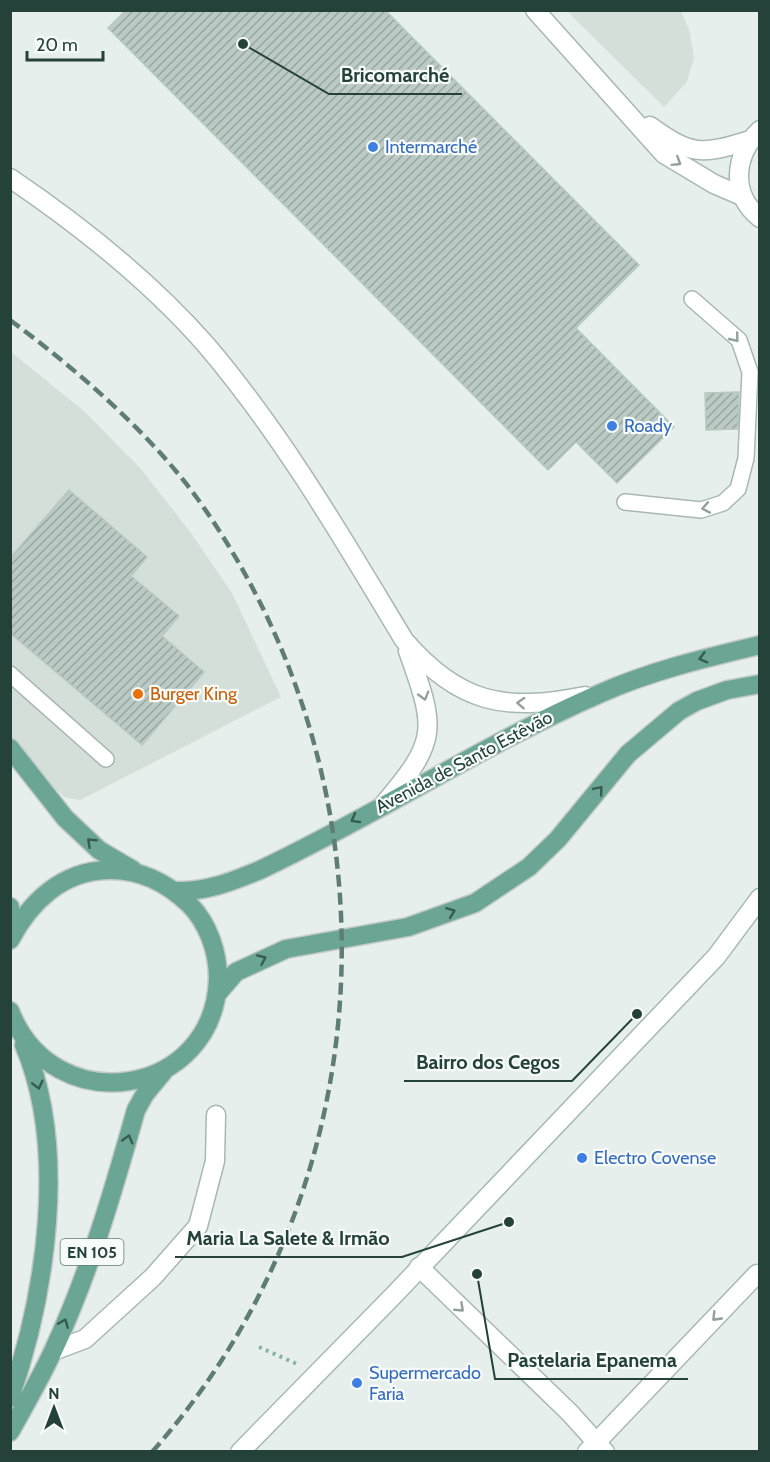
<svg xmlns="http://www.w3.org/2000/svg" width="770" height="1462" font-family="Cabin,sans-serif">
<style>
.built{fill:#d4dfda}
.building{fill:url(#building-hatch);stroke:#b8c9c2;stroke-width:1.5}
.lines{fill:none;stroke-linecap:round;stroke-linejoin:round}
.lane-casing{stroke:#a8b8b2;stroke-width:18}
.street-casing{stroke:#a8b8b2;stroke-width:21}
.secondary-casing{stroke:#a4bbb3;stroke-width:21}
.primary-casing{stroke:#c2cac8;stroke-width:21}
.path{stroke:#86b3a5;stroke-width:4;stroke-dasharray:3 4.5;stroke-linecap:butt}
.lane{stroke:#fff;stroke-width:15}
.street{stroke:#fff;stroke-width:18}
.secondary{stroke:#fff;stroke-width:18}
.primary{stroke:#6aa596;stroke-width:18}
.rail{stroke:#5f7d75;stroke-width:4.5;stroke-dasharray:12 6;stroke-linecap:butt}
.oneway{stroke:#92a09c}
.oneway2{stroke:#365b51}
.shop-dot{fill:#3f7fe0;stroke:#f7fbf9;stroke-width:2}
.food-dot{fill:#e8710a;stroke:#f7fbf9;stroke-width:2}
.labels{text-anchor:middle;stroke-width:4.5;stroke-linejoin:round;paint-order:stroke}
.shield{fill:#f7fbf9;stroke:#637a73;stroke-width:1.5}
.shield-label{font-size:16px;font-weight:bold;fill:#24423a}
.shop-label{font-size:18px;fill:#366cbe;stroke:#f7fbf9;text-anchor:start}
.food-label{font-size:18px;fill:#c56008;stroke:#f7fbf9;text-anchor:start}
.street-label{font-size:18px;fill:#24423a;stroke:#f7fbf9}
.leader{fill:none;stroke:#24423a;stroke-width:2}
.callout-dot{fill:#24423a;stroke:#f7fbf9;stroke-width:2}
.callout-label{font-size:20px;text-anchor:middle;font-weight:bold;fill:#24423a;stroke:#f7fbf9;stroke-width:4.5;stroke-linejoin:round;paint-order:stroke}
</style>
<defs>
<pattern id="building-hatch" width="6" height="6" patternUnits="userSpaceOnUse" patternTransform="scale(1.5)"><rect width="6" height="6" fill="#bbcac4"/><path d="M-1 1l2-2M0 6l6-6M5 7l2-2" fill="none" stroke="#98a6a0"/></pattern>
</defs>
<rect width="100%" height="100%" fill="#e6efeb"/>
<!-- built -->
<path class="built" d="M567,11H681L690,32L694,59L686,83L664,107Z
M10,351L85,412L141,469L191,533L232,593L281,697L80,800L64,797L11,745Z"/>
<!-- building -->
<path class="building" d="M126,10H385L639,265L576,328L674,427L617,483L576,442L548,470L108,28Z
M739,392L738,429L706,430L705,393Z
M69,490L147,557L131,576L179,616L162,636L204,672L142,745L10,633V558Z"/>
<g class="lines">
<!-- lane casing -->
<g class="lane-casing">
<path id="lane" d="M625,502L701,510L723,503L738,489L746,458L750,372L739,340L692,299
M10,674L106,759"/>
</g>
<!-- street casing -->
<g class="street-casing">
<path id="street" d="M535,10L664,154L714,184L742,196
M650,126C691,156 702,155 750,140
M10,178C81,226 151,282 207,346C284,437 343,539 404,640C459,704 505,712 585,696
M383,805C439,740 436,729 408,651
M419,1267L570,1413L605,1452
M53,1351L85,1339L153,1277L198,1226L215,1161L216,1115
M587,1452L757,1274"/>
</g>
<!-- secondary casing -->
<g class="secondary-casing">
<path id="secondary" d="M760,130C734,155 730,194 760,218
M240,1452L393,1296L716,957L760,898"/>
</g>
<!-- primary casing -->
<g class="primary-casing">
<path id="primary" d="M10,748L65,818L99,850L133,870
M175,891C206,892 231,882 260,870C375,816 482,745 599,694C650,671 705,658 760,645
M10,907L11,938
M10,940C30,902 62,871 108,870C140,869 167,883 189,904C208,923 218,952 218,978C215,1098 53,1122 10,1011
M217,994L236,972L286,949L408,927L475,903L529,867L558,839L628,754L679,711L697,701L727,690L760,684
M10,1398C46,1294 68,1149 24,1045
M10,1432C25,1405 40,1379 53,1351C89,1274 113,1192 136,1110L145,1094L164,1071"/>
</g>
<!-- path -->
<path class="path" d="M259,1347L297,1364"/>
<!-- lane -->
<use href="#lane" class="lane"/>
<!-- street -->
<use href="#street" class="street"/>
<!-- secondary -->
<use href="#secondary" class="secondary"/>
<!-- primary -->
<use href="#primary" class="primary"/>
<!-- rail -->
<path class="rail" d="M10,320C76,369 149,432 197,498C404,787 389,1185 152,1452"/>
</g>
<!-- one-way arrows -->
<defs><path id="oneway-chevron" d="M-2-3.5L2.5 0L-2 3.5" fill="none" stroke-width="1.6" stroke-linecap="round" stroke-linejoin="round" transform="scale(1.5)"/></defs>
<g class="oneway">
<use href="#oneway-chevron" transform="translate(677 162) rotate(32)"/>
<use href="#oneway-chevron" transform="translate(735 338) rotate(51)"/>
<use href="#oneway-chevron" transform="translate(706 508) rotate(169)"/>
<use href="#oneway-chevron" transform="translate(424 696) rotate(74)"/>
<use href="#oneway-chevron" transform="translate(521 703) rotate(-177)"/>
<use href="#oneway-chevron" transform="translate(460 1308) rotate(43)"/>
<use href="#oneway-chevron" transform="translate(716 1317) rotate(134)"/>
</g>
<g class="oneway2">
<use href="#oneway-chevron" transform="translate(703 658) rotate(165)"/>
<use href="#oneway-chevron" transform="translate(599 790) rotate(-50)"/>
<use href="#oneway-chevron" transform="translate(355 819) rotate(151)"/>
<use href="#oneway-chevron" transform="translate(91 842) rotate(-137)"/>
<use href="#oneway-chevron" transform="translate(451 912) rotate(-21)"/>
<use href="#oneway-chevron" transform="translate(262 959) rotate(-24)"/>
<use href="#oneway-chevron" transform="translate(38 1085) rotate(76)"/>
<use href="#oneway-chevron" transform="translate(128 1139) rotate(-74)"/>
<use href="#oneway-chevron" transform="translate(64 1323) rotate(-68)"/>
</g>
<!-- markers -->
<g class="shop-dot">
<circle cx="373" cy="147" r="6"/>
<circle cx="612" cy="426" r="6"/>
<circle cx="582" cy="1158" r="6"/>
<circle cx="357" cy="1383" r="6"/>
</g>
<circle class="food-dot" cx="138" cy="694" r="6"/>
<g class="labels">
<!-- shield labels -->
<rect class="shield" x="60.5" y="1239" width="63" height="26" rx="4.5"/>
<g class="shield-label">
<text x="92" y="1258">EN 105</text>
</g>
<!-- shop labels -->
<g class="shop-label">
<text x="385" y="153">Intermarché</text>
<text x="624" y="432">Roady</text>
<text x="594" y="1164">Electro Covense</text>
<text x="369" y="1379">Supermercado<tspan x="369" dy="21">Faria</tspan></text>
</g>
<!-- food labels -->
<g class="food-label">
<text x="150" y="700">Burger King</text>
</g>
<!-- street labels -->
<g class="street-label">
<text transform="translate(464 762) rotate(-28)" y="6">Avenida de Santo Estêvão</text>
</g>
</g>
<!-- callouts -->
<path class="leader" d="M243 44L329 94H462M637 1014L572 1081H404M509 1222L402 1257H175M477 1274L495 1379H688"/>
<g class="callout-dot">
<circle cx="243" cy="44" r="6"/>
<circle cx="637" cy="1014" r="6"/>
<circle cx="509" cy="1222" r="6"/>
<circle cx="477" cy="1274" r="6"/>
</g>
<g class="callout-label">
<text x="395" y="82">Bricomarché</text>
<text x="488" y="1069">Bairro dos Cegos</text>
<text x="288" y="1245">Maria La Salete &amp; Irmão</text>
<text x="592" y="1367">Pastelaria Epanema</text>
</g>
<!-- border -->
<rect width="770" height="1462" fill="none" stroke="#24423a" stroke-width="24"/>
<!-- north arrow -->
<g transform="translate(54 1408)" stroke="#f7fbf9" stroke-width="4.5" paint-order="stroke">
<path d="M0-4.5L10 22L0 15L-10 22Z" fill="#24423a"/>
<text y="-9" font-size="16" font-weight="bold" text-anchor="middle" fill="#24423a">N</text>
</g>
<!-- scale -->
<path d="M27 51v9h76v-9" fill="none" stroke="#24423a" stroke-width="3"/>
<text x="36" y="51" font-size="18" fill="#24423a" stroke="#f7fbf9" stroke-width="4.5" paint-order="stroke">20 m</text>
</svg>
